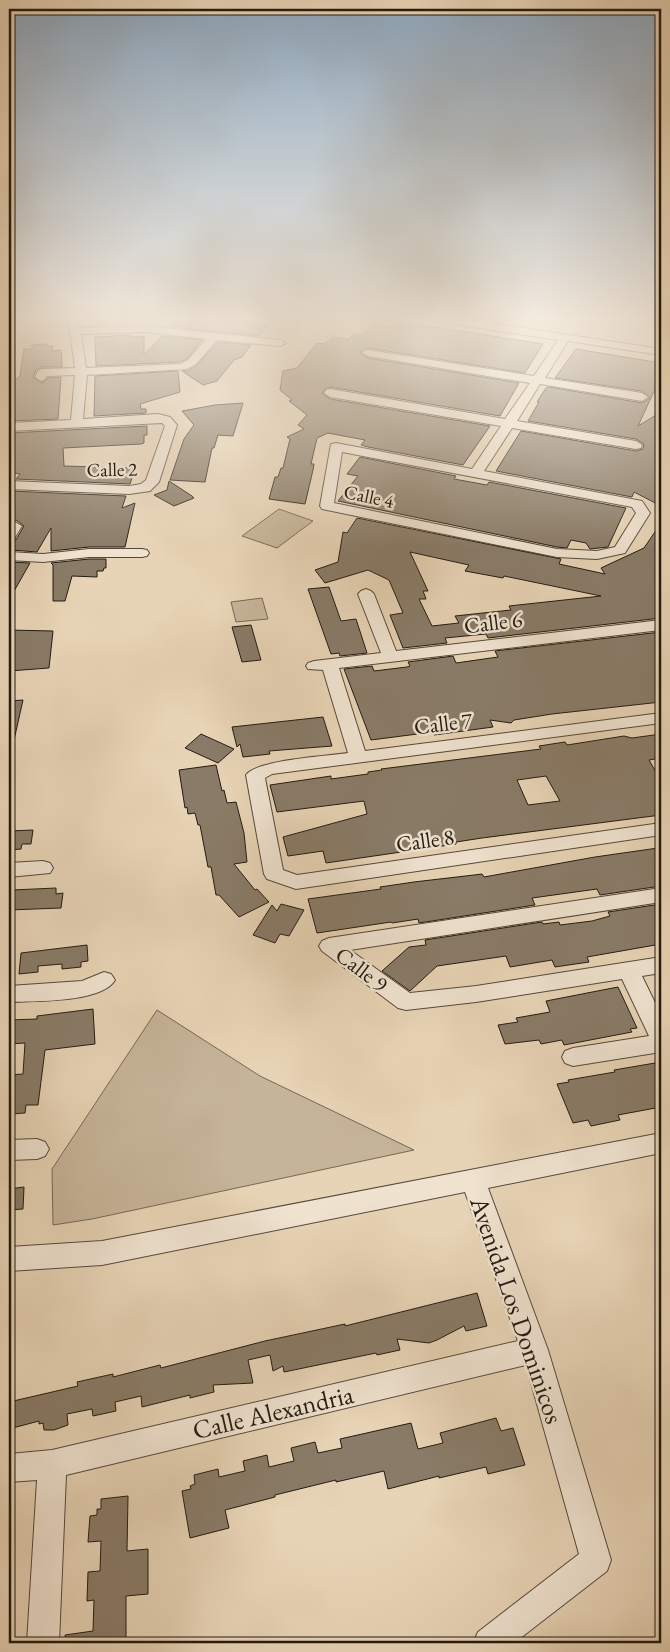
<svg xmlns="http://www.w3.org/2000/svg" width="670" height="1652" font-family="'EB Garamond',serif">
<style>
.green{fill:#c6b499;stroke:#756856}
.building{fill:#897b67;stroke:#241b12;fill-rule:evenodd}
.lines{fill:none;stroke-linecap:round;stroke-linejoin:round}
.minor-casing{stroke:#55493b;stroke-width:2}
.minor{fill:#efe2cf;fill-rule:evenodd}
.labels{text-anchor:middle;stroke-width:5;stroke-linejoin:round;paint-order:stroke}
.far-street-label{font-size:19px;fill:#241b12;stroke:#efe2cf}
.street-label{font-size:22px;fill:#241b12;stroke:#efe2cf}
.near-street-label{font-size:26px;fill:#241b12;stroke:#efe2cf}
</style>
<rect width="100%" height="100%" fill="#e7d3b5"/>
<filter id="stains"><feTurbulence type="fractalNoise" baseFrequency=".004" numOctaves="4"/><feColorMatrix values="0 0 0 0 .2 0 0 0 0 .09 0 0 0 0 .02 0 0 0 .5 -.17"/></filter>
<radialGradient id="worn" r=".72"><stop offset=".6" stop-color="#630" stop-opacity="0"/><stop offset="1" stop-color="#630" stop-opacity=".3"/></radialGradient>
<!-- green -->
<path class="green" d="M279,509L313,521L277,548L242,536Z
M262,598L268,619L236,622L231,602Z
M157,1010L260,1076L414,1150L92,1219L53,1225L52,1169Z"/>
<!-- building -->
<path class="building" d="M181,317H198L268,324L259,336L170,327Z
M397,321L543,344L525,373L368,348L364,349L360,353L368,358L519,383L500,416L330,387L326,388L322,393L330,399L490,426L463,465L368,447L361,445L365,440L328,433L317,438L311,464H314L313,470L305,504L269,499L275,477H278L281,468H283L290,439L287,437L304,429L298,425L307,415L289,401L292,400L280,390L283,371L297,368L317,343L325,344L333,337L349,339L354,334L362,335L374,324L392,327Z
M130,335V337L144,336V355L162,336L202,340L187,359L180,362L96,366L95,337Z
M218,342L251,345L242,357L234,360L217,381L203,385L182,371H188L197,365Z
M47,344V346H53L52,351L61,350L62,367H41L36,370L33,377L42,383L48,378L61,377L58,419L9,421V385L20,376L24,349H32V345Z
M576,349L661,363V376L638,426L661,412V506L634,492L632,497L496,471L521,431L636,451L643,449L644,444L636,439L528,421L539,402H537L546,388L549,387L642,403L650,398L642,391L555,378Z
M178,371L180,392L140,404L141,409H146V413L94,416L95,376Z
M243,403L233,436L218,435L214,448H212L205,482L170,480L184,439L194,425L182,411L215,405Z
M147,426V435H144V443L141,444L63,448L64,466L135,468L130,484L16,479L20,474L9,472V433Z
M360,457L456,476L454,479L487,485L489,482L626,508L608,547L590,549L586,543L571,540L567,548L557,547L338,501L358,476L347,474Z
M169,481L192,496L194,498L174,506L154,495L167,490Z
M9,491L126,496L122,508L135,503L125,547H89L51,551V528L37,552L12,550L15,545L9,544V542L16,540L24,526L16,520L9,523Z
M357,518L561,559L559,564L605,574L601,568L644,548L661,523V618L488,638L486,634L445,638L447,643L403,648L390,615L403,613L389,580L368,570L325,583L315,570L338,562L343,532L347,533ZM410,552L469,565L465,571L503,578L504,576L601,596L509,606L511,610L455,616L459,623L432,626L419,599H426L423,591H428Z
M89,559H106V568H104L103,571H97V577L72,576L65,601H53V565L51,563Z
M9,562L30,563L9,600Z
M329,587L341,621L356,619L367,653L340,656L339,653L331,654L308,589Z
M251,625L261,660L242,662L232,627Z
M9,630L53,631L49,668L9,671Z
M661,632V702L552,714L514,720L511,723L490,720L493,727L434,735L433,732L371,740L344,669L372,666L374,671L407,667L410,666L408,662L453,656L456,663L498,657L495,651Z
M23,700L14,740L9,739V701Z
M323,717L332,746L269,751L270,754L243,757L240,744L237,747L232,727Z
M201,734L234,749L218,763L185,748Z
M661,734V758L649,760L661,781V815L482,838L456,842V844L326,863L323,851L288,856L283,837L367,814L364,801L277,812L270,785L331,776V779L368,774V772L382,770L381,769L541,749L539,746L565,742L567,745L624,736L632,738ZM546,776L560,801L528,805L517,780Z
M216,765L222,791L224,790L227,803L236,802L244,833L247,862L234,864L255,890L257,889L269,902L239,917L219,895H216L211,867H208L200,825H198L195,813L188,814L187,807L185,808L179,770Z
M33,830L31,844H22L21,849L9,850V831Z
M658,848L661,855V886L600,895L597,889L532,898L535,905L419,923L418,919L392,923L391,922L317,933L308,899L381,889L380,887L414,882L474,875L482,874L484,877L595,857Z
M56,888V894L63,893L61,908L9,910V895L12,894V890Z
M281,904L304,910L289,936L280,934L275,943L253,935L272,905L277,911Z
M661,904V944L587,957L589,962L555,967L552,960L510,967L506,956L437,966L410,991L382,971L409,947L426,945L425,940L542,922L543,924L559,922L560,925L592,921L610,916L608,912Z
M87,945L88,961L81,962V967L62,969V964L38,966V972L19,974L21,953Z
M618,987L637,1028L630,1029L632,1032L564,1045L562,1040L541,1044L539,1040L505,1044L498,1025L518,1022L516,1018L550,1012L546,1001Z
M93,1009L95,1044L45,1050L38,1105H26L25,1113L9,1114V1075L23,1074L25,1043L9,1044V1020L37,1019V1016Z
M661,1062V1107L618,1115L620,1120L591,1126L588,1120L573,1123L557,1084L569,1082L568,1080L615,1072L614,1070Z
M24,1187L23,1209L9,1210V1189Z
M477,1293L487,1326L466,1331L464,1326L437,1340L429,1343L397,1339L400,1350L377,1355L376,1353L284,1372L283,1366L273,1371L270,1355L248,1360L253,1383L213,1385L214,1392L190,1398V1395L142,1407L141,1396L115,1402L116,1411L93,1416L92,1409L67,1414L68,1425L54,1430H44L43,1423L39,1424V1421L9,1429V1402L78,1386L77,1382L113,1374V1377L160,1365L161,1368L265,1341L345,1324V1326Z
M496,1418L501,1431L513,1428L525,1465L488,1474L486,1467L439,1478V1476L388,1489L384,1471L336,1482V1480L275,1495V1497L225,1510L229,1528L190,1538L182,1491L191,1489L190,1486L195,1484L194,1475L218,1469L219,1477L245,1471L243,1461L267,1455L269,1467L294,1461L291,1448L315,1442L318,1453L342,1448L340,1439L411,1423L418,1449L443,1443L440,1433Z
M128,1496L127,1551L148,1549V1594L126,1596V1643H66L65,1635L93,1631L94,1600L87,1601L88,1572L100,1571L101,1541L88,1542L90,1516L97,1515V1509H101V1499Z"/>
<g class="lines">
<!-- minor casing -->
<g class="minor-casing">
<path id="minor" d="M68,317H78L80,328L145,326L280,340L286,343L280,346L217,340L196,364L187,369L87,375L83,419L158,414L170,417L177,425L159,482L150,491L129,494L9,489V481L129,486L141,484L146,480L165,426L162,423L9,431V423L71,420L75,375L47,376L45,379L41,381L35,377L38,371L42,369L75,368ZM145,332L206,339L188,360L181,364L86,368L81,334Z
M423,317H451L661,349V355L568,341L545,378L642,393L648,397L642,401L540,384L517,421L636,441L642,445L641,448L636,449L512,428L484,471L642,501L650,513L625,553L597,559L557,557L322,509L320,506L331,444L336,443L472,469L501,426L330,397L324,393L326,390L330,389L505,419L530,383L368,356L362,353L364,351L368,350L534,376L558,340L428,320ZM342,452L632,507L636,513L615,547L597,551L557,549L334,503Z
M15,522L22,526L14,539L9,540V525Z
M89,549H142L147,550L149,553L147,556L142,557H89L43,562L9,560V552L43,554Z
M366,589L371,591L374,594L396,651L661,620V630L339,668L365,751L661,713V723L272,774L265,778L283,870L297,875L661,823V835L296,889L267,879L264,874L246,775C256,760 328,756 348,753L323,670L308,669L306,666L308,663L314,661L381,653L358,594L361,591Z
M43,861L50,863L53,868L50,873L9,877V863Z
M661,888V902L350,950L410,993L476,986L661,957V973L642,976L661,1015V1052L573,1066L565,1063L562,1057L565,1051L573,1048L649,1036L622,979L476,1002L406,1010L398,1008L322,951L319,946L322,941L329,938Z
M104,972L111,974L115,980C102,1003 33,1001 9,1002V986L82,981Z
M661,1133V1153L488,1188L548,1350L611,1560L607,1571L514,1643H473L478,1632L579,1554L526,1365L66,1475L59,1643H27L37,1480L9,1482V1454L52,1450L518,1341L465,1192L102,1265L9,1271V1247L102,1241Z
M37,1139L45,1142L49,1149L45,1156L37,1159L9,1160V1140Z"/>
</g>
<!-- minor -->
<use href="#minor" class="minor"/>
</g>
<!-- sky -->
<linearGradient id="sky" x2="0" y2="1"><stop stop-color="#8da7be"/><stop offset="0.58" stop-color="#f4ebde"/><stop offset="1" stop-color="#f4ebde" stop-opacity="0"/></linearGradient>
<rect width="670" height="548" fill="url(#sky)"/>
<g class="labels">
<!-- far-street labels -->
<g class="far-street-label">
<text transform="translate(112 469) rotate(-1)" y="7">Calle 2</text>
<text transform="translate(369 496) rotate(12)" y="7">Calle 4</text>
</g>
<!-- street labels -->
<g class="street-label">
<text transform="translate(493 622) rotate(-7)" y="8">Calle 6</text>
<text transform="translate(443 723) rotate(-7)" y="8">Calle 7</text>
<text transform="translate(425 840) rotate(-8)" y="8">Calle 8</text>
<text transform="translate(362 969) rotate(37)" y="8">Calle 9</text>
</g>
<!-- near-street labels -->
<g class="near-street-label">
<text transform="translate(517 1310) rotate(71)" y="9">Avenida Los Dominicos</text>
<text transform="translate(273 1412) rotate(-13)" y="9">Calle Alexandria</text>
</g>
</g>
<!-- margin -->
<rect width="670" height="1652" fill="none" stroke="#e7d3b5" stroke-width="30"/>
<rect x="10" y="10" width="650" height="1632" fill="none" stroke="#241b12" stroke-width="2.5"/>
<rect x="15" y="15" width="640" height="1622" fill="none" stroke="#241b12"/>
<rect width="100%" height="100%" filter="url(#stains)"/>
<rect width="100%" height="100%" fill="url(#worn)"/>
</svg>
